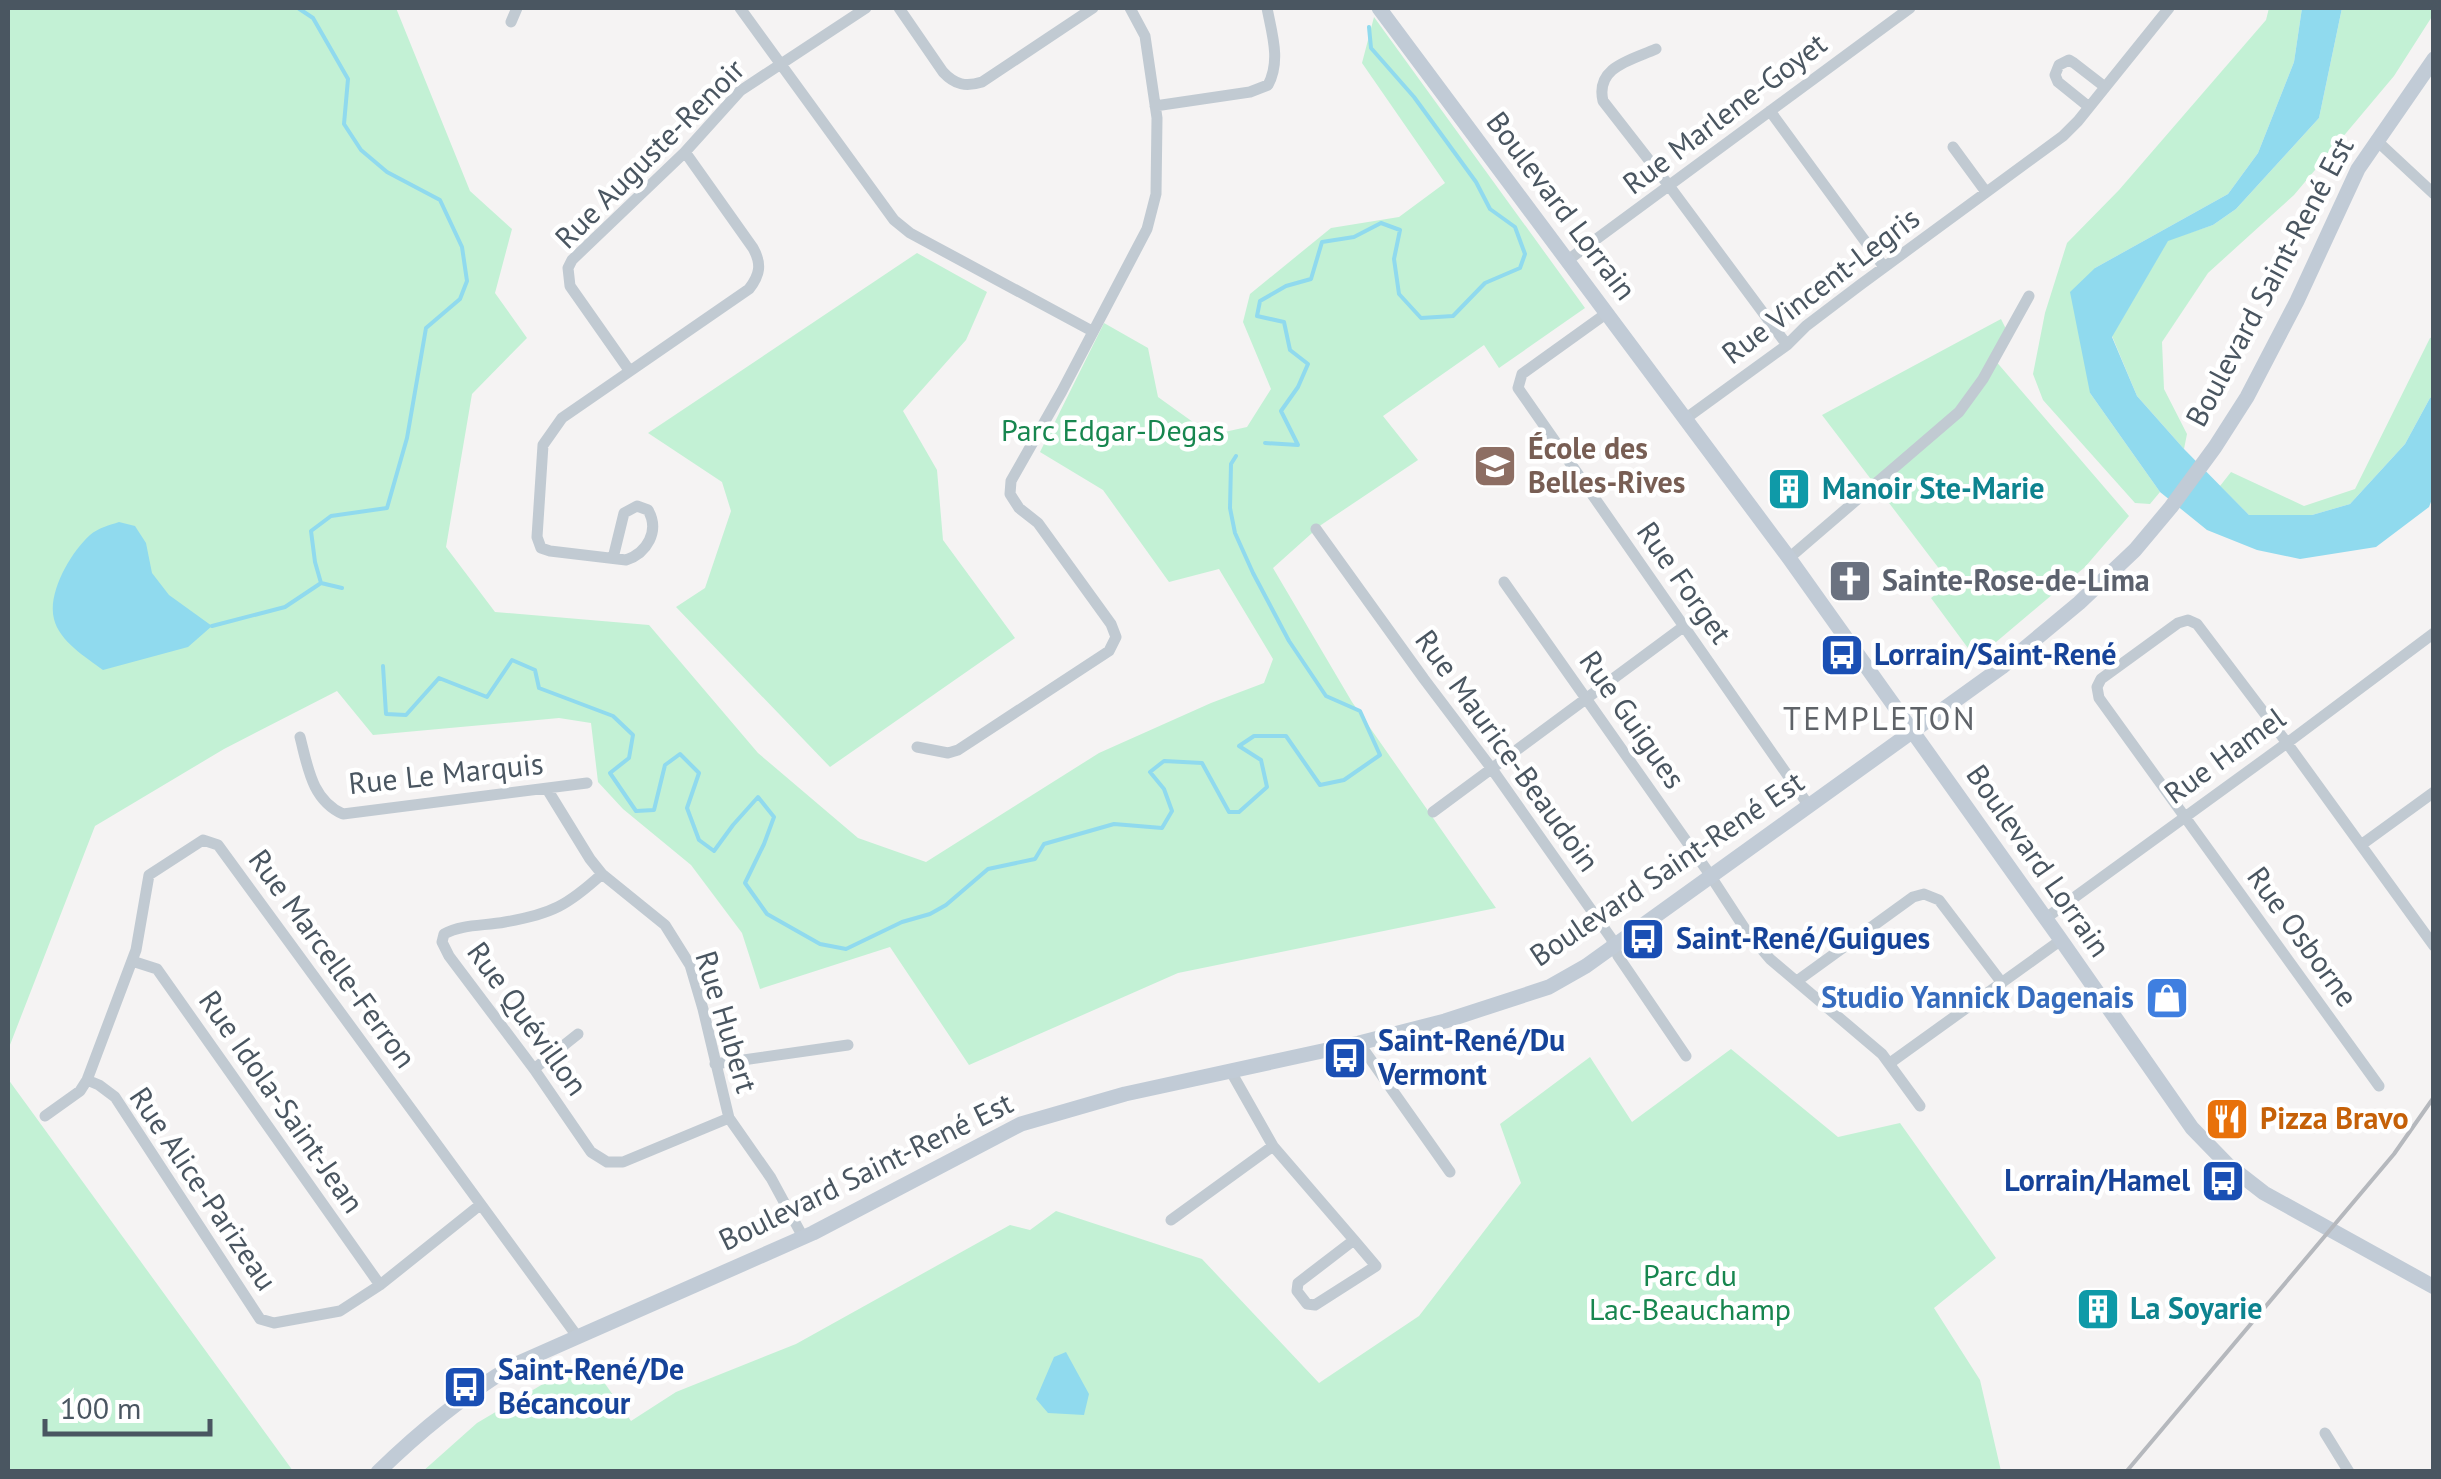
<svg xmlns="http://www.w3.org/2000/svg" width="2441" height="1479" font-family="'PT Sans',sans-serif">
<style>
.green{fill:#c3f1d5}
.water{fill:#90daee}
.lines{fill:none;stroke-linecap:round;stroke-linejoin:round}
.stream{stroke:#90daee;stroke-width:4}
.street{stroke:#c1cad2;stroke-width:11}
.secondary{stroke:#c1cbd6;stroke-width:15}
.rail{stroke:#b5b8bd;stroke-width:4}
.labels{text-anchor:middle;stroke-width:9;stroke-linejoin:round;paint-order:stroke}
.street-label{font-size:30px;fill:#4a5661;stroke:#fff}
.park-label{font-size:30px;fill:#17864f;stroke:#fff}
.education-label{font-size:30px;font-weight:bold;fill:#785e54;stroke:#fff;text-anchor:start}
.culture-label{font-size:30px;font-weight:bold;fill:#0d838f;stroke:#fff;text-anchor:start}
.worship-label{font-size:30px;font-weight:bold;fill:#5b616d;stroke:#fff;text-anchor:start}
.transit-label{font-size:30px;font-weight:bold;fill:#164399;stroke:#fff;text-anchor:start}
.shop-label{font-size:30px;font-weight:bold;fill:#366cbe;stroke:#fff;text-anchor:end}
.food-label{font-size:30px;font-weight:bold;fill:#c56008;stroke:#fff;text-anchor:start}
.neighbourhood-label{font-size:32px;letter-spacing:2.5px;fill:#5f6368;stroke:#fff}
</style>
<rect width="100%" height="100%" fill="#f5f3f3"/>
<!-- green -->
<path class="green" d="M8,8H396L470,191L512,229L495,293L527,338L472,394L446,547L495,612L649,625L758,753L858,838L926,862L1099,753L1211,703L1264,683L1273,659L1219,569L1169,582L1103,490L1040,452L1104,323L1148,348L1158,397L1211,435L1247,427L1271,389L1243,322L1250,294L1331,228L1399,217L1445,183L1362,63L1374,17L1585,308L1499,368L1484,345L1383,416L1418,460L1321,525L1273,568L1352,702L1496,908L1178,973L969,1065L890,947L760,989L742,933L691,865L623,809L598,782L591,723L559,718L373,735L337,691L224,749L95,826L8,1050Z
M2269,8H2302L2294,62L2258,153L2228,194L2095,268L2090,393L2160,492L2150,504L2135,503L2043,400L2033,374L2045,313L2067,243L2119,190L2266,20Z
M2342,8H2433V15L2394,76L2294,195L2208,273L2162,342L2164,389L2187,434L2184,449L2137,396L2112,336L2168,240L2213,225L2236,209L2319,118Z
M917,253L987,292L966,340L903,411L937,470L943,540L1015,638L830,767L676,607L705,588L731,511L722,482L648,433Z
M2001,319L2008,333L1994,359L2129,516L2085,567L1976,659L1931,598L1950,583L1822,415Z
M2433,337V396L2430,398L2405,444L2350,504L2312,515H2249L2220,486L2231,472L2304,506L2355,489L2430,338Z
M1731,1049L1838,1137L1900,1123L1996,1258L1934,1308L1980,1380L2001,1471L422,1472L477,1423L548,1381L590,1362L631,1421L676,1392L796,1344L1010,1225L1030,1230L1056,1211L1202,1259L1319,1383L1419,1316L1521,1183L1500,1124L1590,1057L1632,1122Z
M8,1079L293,1471H8Z"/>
<!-- water -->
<path class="water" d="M2302,8H2342L2319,118L2236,209L2213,225L2168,241L2112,337L2137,396L2184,449L2249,515H2312L2350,504L2405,444L2430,398L2433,396L2434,494L2429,507L2376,547L2300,559L2257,550L2207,530L2160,492L2090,393L2070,292L2095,268L2228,194L2258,153L2294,62Z
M119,522L135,526L146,543L152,573L169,595L212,626L188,647L103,670C87,658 59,641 54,619C47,593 71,552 90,535C98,528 110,525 119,522Z
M1066,1352L1089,1394L1084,1415L1048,1413L1036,1399L1054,1357Z"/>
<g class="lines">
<!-- stream -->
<path class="stream" d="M298,8L313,18L348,79L344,124L361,150L387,172L440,200L462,247L467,281L460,299L426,328L407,438L387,508L331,516L311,531L315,562L321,583L342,588
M1265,443L1298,445L1281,411L1298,387L1308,364L1290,350L1284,322L1257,316L1260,301L1286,286L1311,279L1322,242L1354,237L1381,223L1400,230L1394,259L1399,294L1421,318L1453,316L1485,283L1520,268L1525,254L1515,227L1490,209L1476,182L1414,97L1371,48L1369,27
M212,626L285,607L321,583
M383,666L386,714L406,715L439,678L487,697L512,660L535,670L539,688L613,716L633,735L629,758L610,773L636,811L654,810L665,765L680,754L699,773L687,808L699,840L714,851L733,825L758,797L774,817L764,844L745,883L767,914L820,944L846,949L902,922L930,914L946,905L988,869L1035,859L1044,844L1114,824L1162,828L1172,811L1164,789L1150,772L1164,761L1202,763L1229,812H1239L1267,787L1261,760L1239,746L1254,736H1286L1320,785L1344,780L1380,755L1360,711L1326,696L1289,641L1253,573L1235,533L1230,508L1231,464L1236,456"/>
<!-- street -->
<path class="street" d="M740,8L894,220L910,233L1092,331
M899,8L943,72C955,85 966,87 982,82L1093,8
M511,22L517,8
M1656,49C1631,60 1595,67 1603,101L1670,187L1787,345
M1155,106L1250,92L1268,85C1281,61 1272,34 1267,8
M2089,107L2058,82L2055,75L2059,65L2069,60L2074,63L2105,87
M1770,111L1884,267
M2376,140L2434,194
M1953,147L1986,192
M1568,260L1910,8
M1607,313L1522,374L1518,388L1809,806
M629,370L570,286L568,268L572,260L685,152L740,91L866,8
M1685,419L1787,345L1806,326L1860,285L2063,136L2078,121L2169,8
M1316,529L1424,679L1492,769L1611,938L1618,956L1686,1056
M613,558L624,513L637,506L648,510C660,531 647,553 626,560L550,551L541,548L537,537L543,445L562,418L749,289C760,275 762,264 753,248L685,152
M1789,558L1959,412L1983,379L2029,296
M1504,582L1706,869L1747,932L1770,959L1882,1054L1920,1106
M300,737C308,768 312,800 343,814L587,783
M917,747L948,753L958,750L1109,651L1116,637L1111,624L1038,523L1019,508L1010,494L1011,481L1062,391L1147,229L1156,194L1157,118L1145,36L1130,8
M547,789L590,859L602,874L665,925L690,965L703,1009L729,1118L771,1178L803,1237
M1433,812L1683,627
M2361,845L2434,792
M602,874C568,905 552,914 505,922C484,926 462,924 444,934L442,942L449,956L534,1069L591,1152L607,1162H623L729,1118
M2046,918L2287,743L2434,633
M132,961L157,969L380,1285
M1797,981L1913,897L1924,894L1939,900L2002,983
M1359,1043L1450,1172
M1890,1063L2061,940
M715,1064L848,1045
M534,1069L578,1034
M1230,1070L1273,1146L1354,1240L1298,1283L1297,1291L1307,1304L1315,1305L1376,1266L1354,1240
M87,1080L99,1085L115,1097L260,1319L274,1323L340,1311L380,1285L480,1205
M2379,1086L2099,698L2097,687L2101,679L2178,623L2188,620L2197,624L2287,743L2434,946
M45,1116L80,1091L87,1080L136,950L149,875L203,840L218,845L577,1336
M1171,1220L1273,1146
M2325,1433L2349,1472"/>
<!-- secondary -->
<path class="secondary" d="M1379,8L1789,558L2061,940L2192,1128L2228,1165L2264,1193L2434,1287
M378,1472C420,1431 464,1395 514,1365L813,1233L1021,1124L1125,1094L1359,1043L1445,1021L1549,987L1586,966L2002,667L2079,603L2135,550L2171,507L2215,447L2247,397L2297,301L2358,169L2434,59"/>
<!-- rail -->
<path class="rail" d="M2126,1472L2394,1154L2434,1097"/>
</g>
<!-- icons -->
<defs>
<g id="school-square" transform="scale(2.25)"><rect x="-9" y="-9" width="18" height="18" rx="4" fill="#8d6e63" stroke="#fff"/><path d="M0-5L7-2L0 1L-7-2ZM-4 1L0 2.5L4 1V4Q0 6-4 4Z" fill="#fff"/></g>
<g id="building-square" transform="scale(2.25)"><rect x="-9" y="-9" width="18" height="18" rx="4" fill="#0f9aa8" stroke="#fff"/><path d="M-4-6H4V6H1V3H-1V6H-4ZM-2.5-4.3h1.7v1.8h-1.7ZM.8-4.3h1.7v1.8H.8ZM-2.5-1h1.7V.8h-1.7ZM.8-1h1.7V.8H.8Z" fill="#fff"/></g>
<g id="church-square" transform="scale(2.25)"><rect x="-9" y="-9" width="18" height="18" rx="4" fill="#6b7280" stroke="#fff"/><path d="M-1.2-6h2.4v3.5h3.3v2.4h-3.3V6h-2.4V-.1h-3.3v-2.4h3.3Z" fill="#fff"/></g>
<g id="bus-square" transform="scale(2.25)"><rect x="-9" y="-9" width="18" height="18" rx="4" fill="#1a4fb4" stroke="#fff"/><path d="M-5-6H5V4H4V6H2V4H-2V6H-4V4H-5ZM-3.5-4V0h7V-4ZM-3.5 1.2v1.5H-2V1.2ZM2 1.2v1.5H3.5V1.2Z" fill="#fff"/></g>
<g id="shop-square" transform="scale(2.25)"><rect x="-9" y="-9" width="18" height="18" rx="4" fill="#3f7fe0" stroke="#fff"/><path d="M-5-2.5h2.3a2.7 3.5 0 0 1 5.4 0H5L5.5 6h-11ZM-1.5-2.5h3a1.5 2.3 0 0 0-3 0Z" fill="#fff"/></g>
<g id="restaurant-square" transform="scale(2.25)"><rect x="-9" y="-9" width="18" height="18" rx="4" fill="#e8710a" stroke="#fff"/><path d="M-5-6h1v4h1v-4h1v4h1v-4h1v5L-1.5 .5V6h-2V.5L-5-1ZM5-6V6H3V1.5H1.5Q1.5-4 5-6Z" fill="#fff"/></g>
</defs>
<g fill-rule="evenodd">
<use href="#school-square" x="1495" y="466"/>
<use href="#building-square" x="1789" y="489"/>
<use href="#church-square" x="1850" y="581"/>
<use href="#bus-square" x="1842" y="655"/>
<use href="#bus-square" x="1643" y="939"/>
<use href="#shop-square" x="2167" y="998"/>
<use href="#bus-square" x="1345" y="1058"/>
<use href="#restaurant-square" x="2227" y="1119"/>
<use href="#bus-square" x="2223" y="1181"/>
<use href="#building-square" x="2098" y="1309"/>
<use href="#bus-square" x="465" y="1387"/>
</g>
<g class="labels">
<!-- street labels -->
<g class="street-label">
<text transform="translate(1725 114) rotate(-37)" y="10">Rue Marlene-Goyet</text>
<text transform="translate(650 154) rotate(-45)" y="10">Rue Auguste-Renoir</text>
<text transform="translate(1561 206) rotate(53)" y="10">Boulevard Lorrain</text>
<text transform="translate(2270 282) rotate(-62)" y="10">Boulevard Saint-René Est</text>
<text transform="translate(1821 286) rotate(-37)" y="10">Rue Vincent-Legris</text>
<text transform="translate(1684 583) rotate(55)" y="10">Rue Forget</text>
<text transform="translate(1632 720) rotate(55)" y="10">Rue Guigues</text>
<text transform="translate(1507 751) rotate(54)" y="10">Rue Maurice-Beaudoin</text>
<text transform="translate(2225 756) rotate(-36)" y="10">Rue Hamel</text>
<text transform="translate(446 774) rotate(-6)" y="10">Rue Le Marquis</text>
<text transform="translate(2038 861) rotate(55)" y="10">Boulevard Lorrain</text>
<text transform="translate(1667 869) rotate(-34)" y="10">Boulevard Saint-René Est</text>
<text transform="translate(2302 937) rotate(54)" y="10">Rue Osborne</text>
<text transform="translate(332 959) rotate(54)" y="10">Rue Marcelle-Ferron</text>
<text transform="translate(527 1019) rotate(54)" y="10">Rue Quévillon</text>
<text transform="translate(726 1022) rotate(73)" y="10">Rue Hubert</text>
<text transform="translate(281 1102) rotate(55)" y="10">Rue Idola-Saint-Jean</text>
<text transform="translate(866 1172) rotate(-26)" y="10">Boulevard Saint-René Est</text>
<text transform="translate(203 1189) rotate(56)" y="10">Rue Alice-Parizeau</text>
</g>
<!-- park labels -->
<g class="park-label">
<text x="1113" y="441">Parc Edgar-Degas</text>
<text x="1690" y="1286">Parc du<tspan x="1690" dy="34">Lac-Beauchamp</tspan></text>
</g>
<!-- education labels -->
<g class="education-label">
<text x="1528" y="459">École des<tspan x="1528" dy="34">Belles-Rives</tspan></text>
</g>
<!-- culture labels -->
<g class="culture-label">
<text x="1822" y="499">Manoir Ste-Marie</text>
<text x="2130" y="1319">La Soyarie</text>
</g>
<!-- worship labels -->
<g class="worship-label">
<text x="1882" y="591">Sainte-Rose-de-Lima</text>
</g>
<!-- transit labels -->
<g class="transit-label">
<text x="1874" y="665">Lorrain/Saint-René</text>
<text x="1676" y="949">Saint-René/Guigues</text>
<text x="1378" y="1051">Saint-René/Du<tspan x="1378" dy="34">Vermont</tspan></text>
<text x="2190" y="1191" text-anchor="end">Lorrain/Hamel</text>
<text x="498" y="1380">Saint-René/De<tspan x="498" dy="34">Bécancour</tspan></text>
</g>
<!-- shop labels -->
<g class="shop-label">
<text x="2134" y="1008">Studio Yannick Dagenais</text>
</g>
<!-- food labels -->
<g class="food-label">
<text x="2260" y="1129">Pizza Bravo</text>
</g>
<!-- neighbourhood labels -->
<g class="neighbourhood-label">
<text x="1880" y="730">TEMPLETON</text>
</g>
</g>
<!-- border -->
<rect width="2441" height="1479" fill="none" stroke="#4a5661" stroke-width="20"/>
<!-- scale -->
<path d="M45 1419v15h165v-15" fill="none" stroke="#4a5661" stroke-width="5"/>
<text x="60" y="1419" font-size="30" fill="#4a5661" stroke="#ffffff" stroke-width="8" paint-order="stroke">100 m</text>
</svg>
